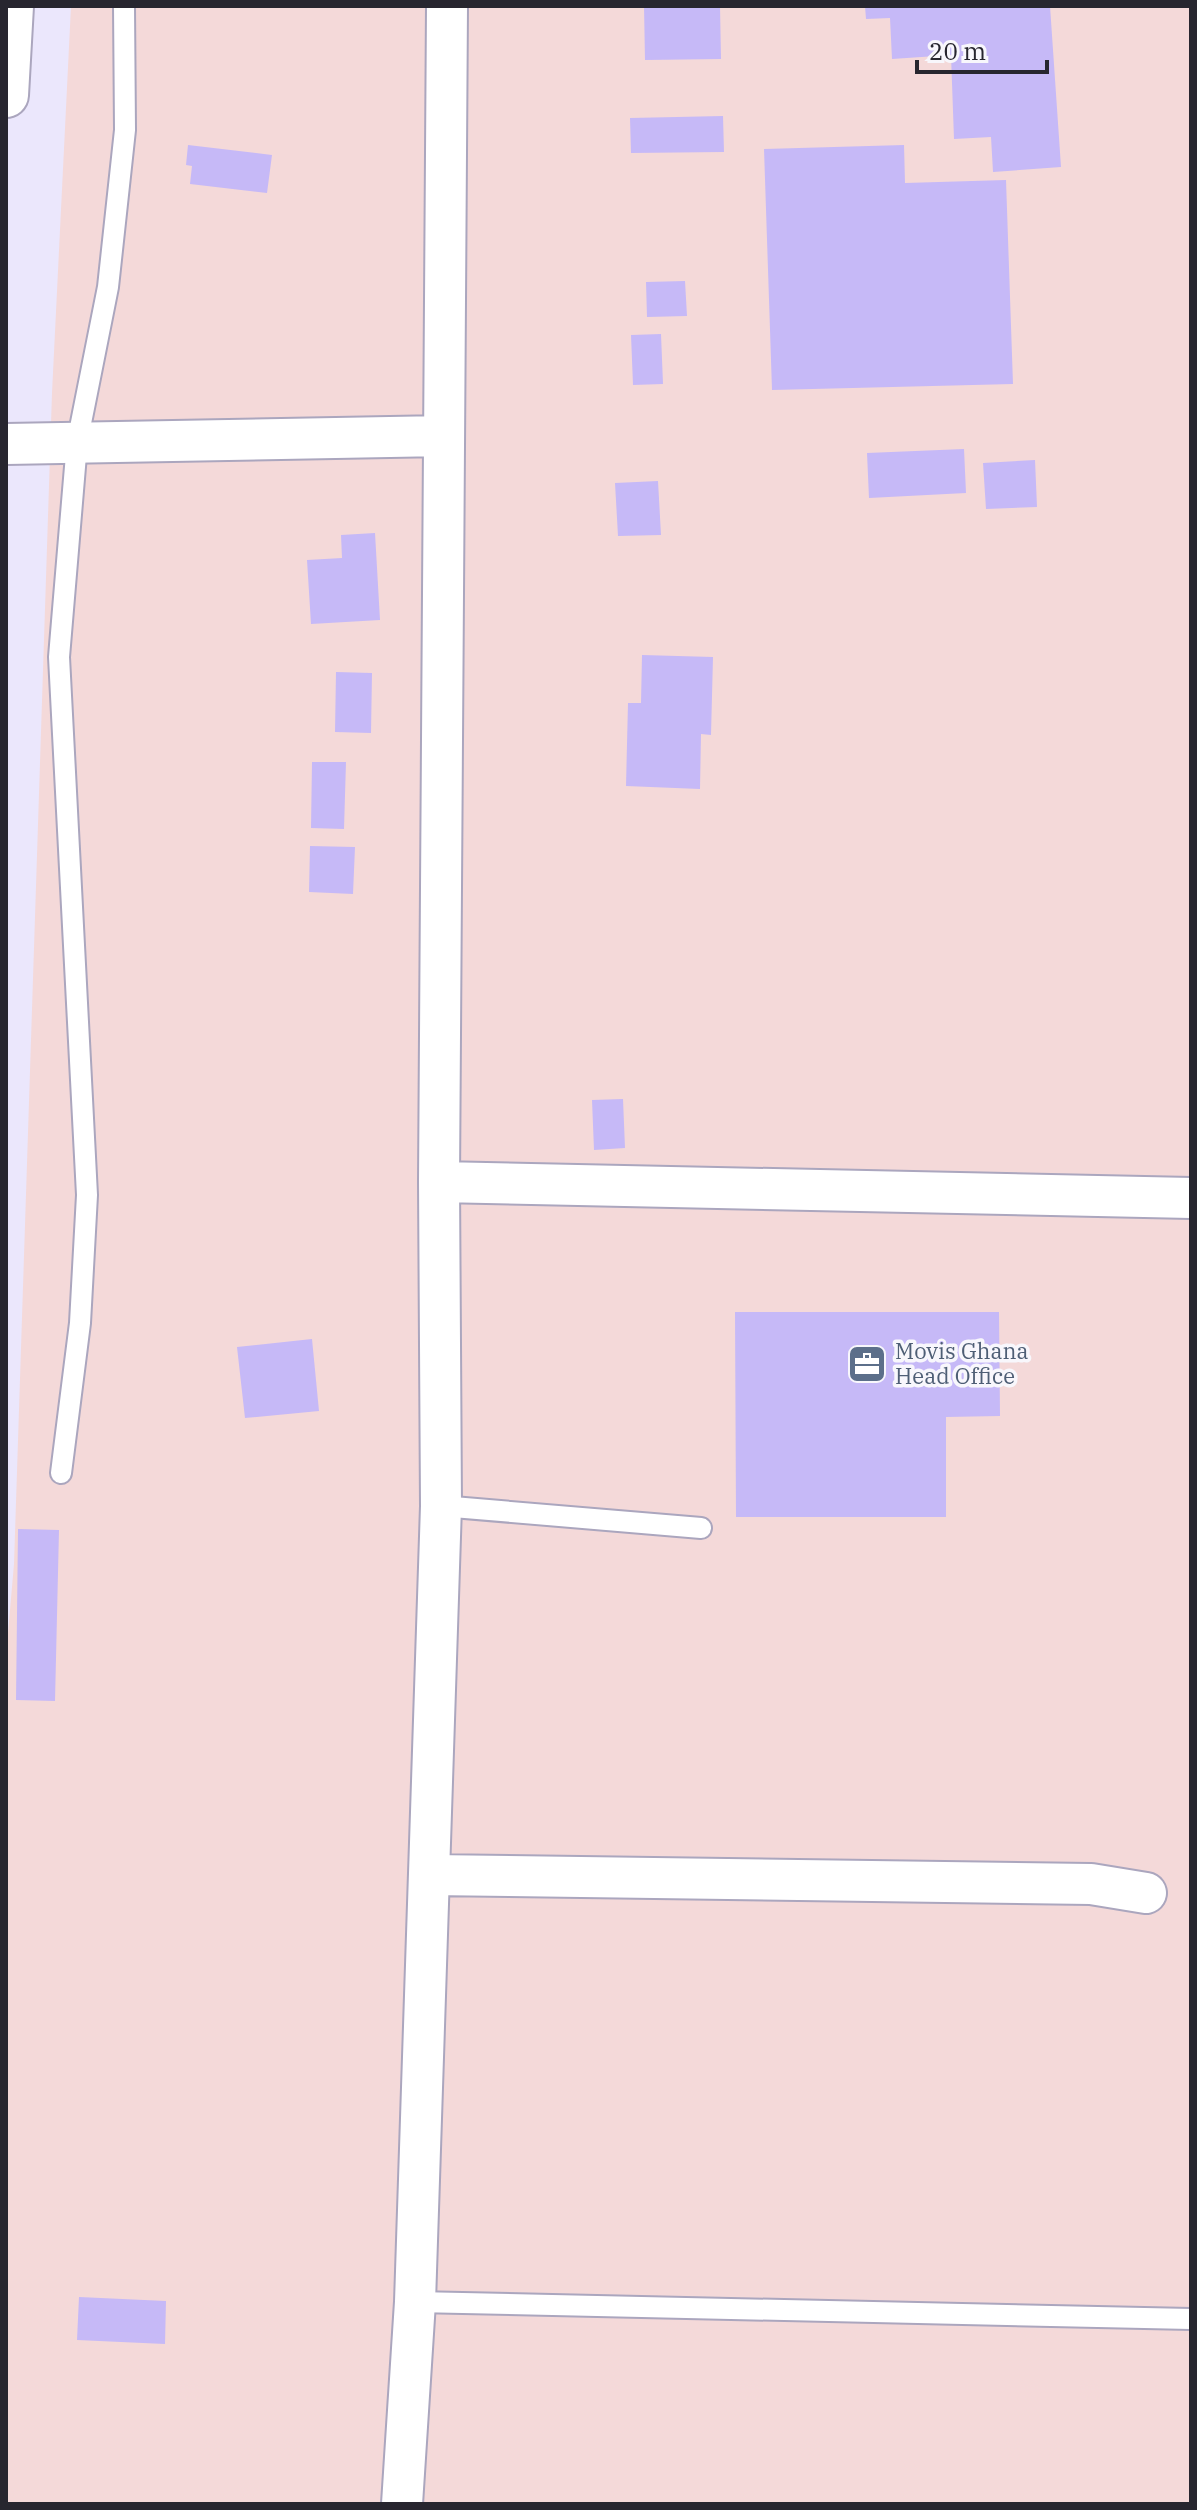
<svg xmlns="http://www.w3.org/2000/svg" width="1197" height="2510" font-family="'IBM Plex Serif',serif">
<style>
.industrial{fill:#f4d9d9}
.building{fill:#c6b9f7}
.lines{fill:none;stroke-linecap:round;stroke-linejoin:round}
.service-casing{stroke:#aba6be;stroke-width:24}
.minor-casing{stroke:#aba6be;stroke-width:44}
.tertiary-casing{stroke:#aba6be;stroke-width:48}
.service{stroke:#fff;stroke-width:20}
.minor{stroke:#fff;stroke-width:40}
.tertiary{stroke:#fff;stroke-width:44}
.labels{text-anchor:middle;stroke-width:7;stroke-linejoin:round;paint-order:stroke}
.service-label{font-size:22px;fill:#4e5e75;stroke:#f8f7fc;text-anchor:start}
</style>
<rect width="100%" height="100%" fill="#ebe7fc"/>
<!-- industrial -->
<path class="industrial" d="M71,6H1191V2504H6V1656L14,1564L52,393Z"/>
<!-- building -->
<path class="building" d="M644,6H720L721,59L645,60Z
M865,6H1050L1061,167L993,172L991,137L954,139L951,55L892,59L890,18L866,19Z
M723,116L724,152L631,153L630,118Z
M188,145L272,155L267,193L190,184L192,166L186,165Z
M904,145L905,183L1006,180L1013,384L772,390L764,149Z
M685,281L687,316L647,317L646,282Z
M661,334L663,384L633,385L631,335Z
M964,449L966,493L869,498L867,453Z
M1035,460L1037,507L986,509L983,463Z
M658,481L661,535L618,536L615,483Z
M375,533L380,620L311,624L307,560L342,558L341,535Z
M642,655L713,657L711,735L701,734L700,789L626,786L628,703H641Z
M336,672L372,673L371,733L335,732Z
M312,762H346L344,829L311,828Z
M310,846L355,847L353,894L309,892Z
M623,1099L625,1148L594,1150L592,1100Z
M735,1312H999L1000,1416L946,1417V1517H736Z
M312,1339L319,1411L245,1418L237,1347Z
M18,1529L59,1530L55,1701L16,1700Z
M79,2297L166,2301L165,2344L77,2340Z"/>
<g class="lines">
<!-- service casing -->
<g class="service-casing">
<path id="service" d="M61,1473L80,1323L87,1195L59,657L77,443L108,287L125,130L124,6
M441,1506L701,1528
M415,2302L1191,2319"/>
</g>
<!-- minor casing -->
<g class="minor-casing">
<path id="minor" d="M6,444L444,436
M439,1182L1191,1198
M430,1875L1091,1884L1146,1893
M402,2504L415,2302L441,1506L439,1182L447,6"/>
</g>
<!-- tertiary casing -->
<g class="tertiary-casing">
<path id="tertiary" d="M6,95L11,6"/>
</g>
<!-- service -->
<use href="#service" class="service"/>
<!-- minor -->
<use href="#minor" class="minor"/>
<!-- tertiary -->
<use href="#tertiary" class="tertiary"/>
</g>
<!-- icons -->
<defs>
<g id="office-square" transform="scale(2)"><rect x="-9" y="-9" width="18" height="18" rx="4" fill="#5c6f8a" stroke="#f8f7fc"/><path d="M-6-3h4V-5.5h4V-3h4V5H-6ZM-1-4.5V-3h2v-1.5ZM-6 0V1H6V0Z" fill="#fff"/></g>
</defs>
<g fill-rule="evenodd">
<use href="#office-square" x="867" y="1364"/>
</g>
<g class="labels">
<!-- service labels -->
<g class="service-label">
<text x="895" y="1359">Movis Ghana<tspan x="895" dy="25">Head Office</tspan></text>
</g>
</g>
<!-- border -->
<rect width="1197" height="2510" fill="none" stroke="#27262f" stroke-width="16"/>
<!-- scale -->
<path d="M917 60v12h130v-12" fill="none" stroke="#27262f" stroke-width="4"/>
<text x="929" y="60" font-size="24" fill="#27262f" stroke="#f8f7fc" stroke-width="6" paint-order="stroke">20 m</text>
</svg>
